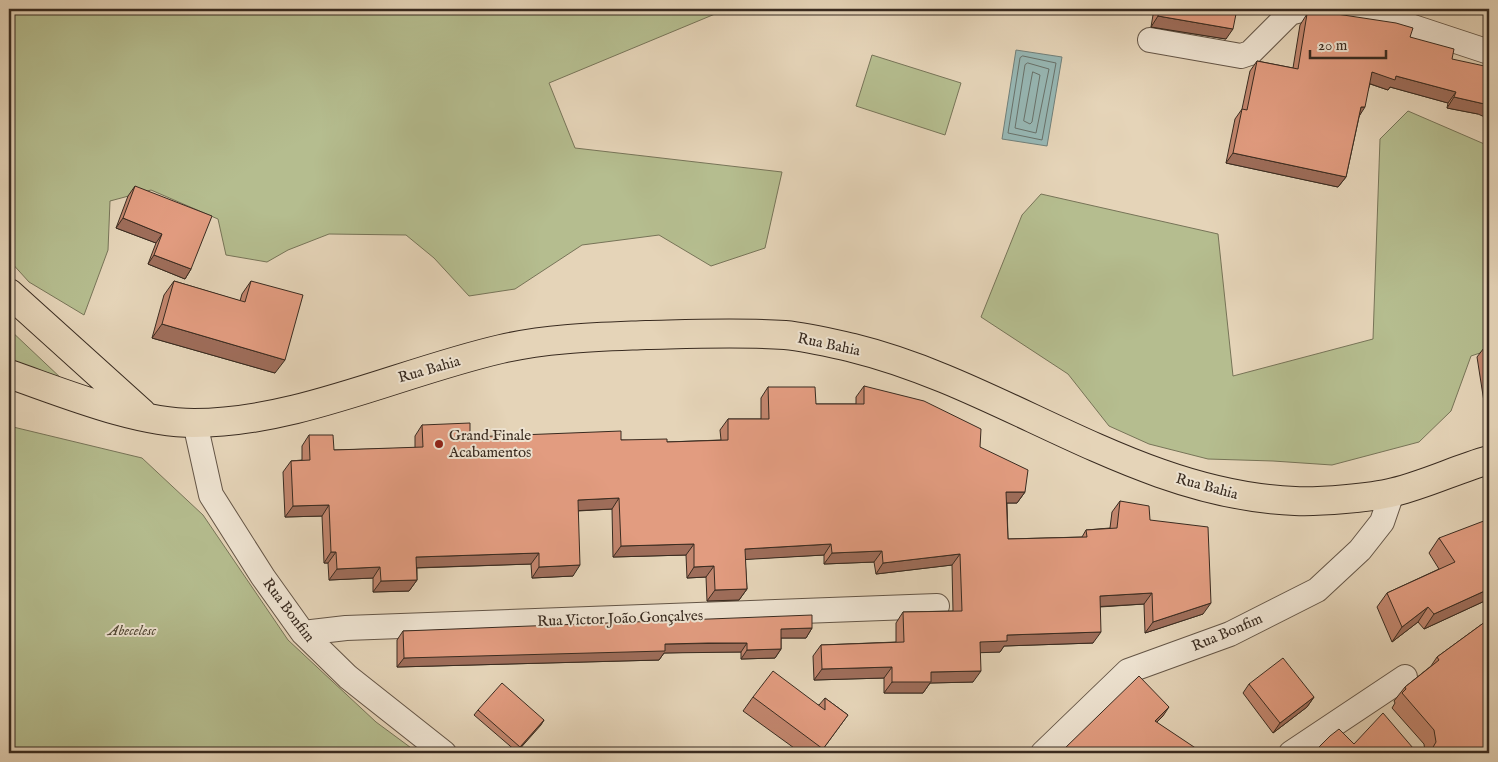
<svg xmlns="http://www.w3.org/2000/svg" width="1498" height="762" font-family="'IM FELL English',serif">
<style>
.green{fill:#b5bd8f;stroke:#777458}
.water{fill:#97b7b4;stroke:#717f79}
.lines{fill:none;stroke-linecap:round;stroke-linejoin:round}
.shore{stroke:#68716a;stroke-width:1}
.minor-casing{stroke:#645546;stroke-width:26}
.primary-casing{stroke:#392b20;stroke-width:30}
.minor{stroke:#eee3d1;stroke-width:24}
.primary{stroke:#e5d4b8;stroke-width:28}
.wall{fill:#c2866e;stroke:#392b20}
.shaded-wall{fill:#9e6d5a;stroke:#392b20}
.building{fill:#e29c80;stroke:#392b20}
.poi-dot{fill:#8f2418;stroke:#eee3d1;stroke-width:2}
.labels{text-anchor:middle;stroke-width:4;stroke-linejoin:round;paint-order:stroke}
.street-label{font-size:15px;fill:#392b20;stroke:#eee3d1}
.poi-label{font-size:15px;fill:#392b20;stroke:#eee3d1;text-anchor:start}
.park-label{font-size:15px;font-style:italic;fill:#524836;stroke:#eee3d1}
</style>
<rect width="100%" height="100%" fill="#e5d4b8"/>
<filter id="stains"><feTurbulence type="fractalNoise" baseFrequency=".004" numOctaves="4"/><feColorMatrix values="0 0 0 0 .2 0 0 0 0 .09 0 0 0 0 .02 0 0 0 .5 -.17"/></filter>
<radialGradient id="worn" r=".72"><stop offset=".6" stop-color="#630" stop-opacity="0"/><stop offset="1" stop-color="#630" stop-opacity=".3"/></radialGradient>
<!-- green -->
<path class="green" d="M9,9H727L549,83L575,148L782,172L765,248L711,266L659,235L582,245L515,289L469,296L434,258L406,235L329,234L288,250L267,262L226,255L218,219L151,190L110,201L108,250L84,315L29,282L9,260Z
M872,55L961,83L945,135L856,106Z
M1408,111L1489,146V350L1471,356L1451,411L1419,442L1332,465L1273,461L1208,459L1149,444L1109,426L1068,374L981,317L1022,215L1041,194L1218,234L1233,376L1373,339L1380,139Z
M9,329L63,380L9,361Z
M9,426L142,458L203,515L288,640L376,722L418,753H9Z"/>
<!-- water -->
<path class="water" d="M1016,50L1062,57L1047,146L1002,139Z"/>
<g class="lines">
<!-- shore -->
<path class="shore" d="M1023,56L1056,63L1042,140L1008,133L1020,58Z
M1028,63L1049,69L1036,133L1015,128L1025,65Z
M1033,72L1040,75L1032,122L1030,124L1024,121Z"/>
<!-- minor casing -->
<g class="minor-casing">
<path id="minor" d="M1314,9L1392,20L1489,52
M1150,40L1241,56L1250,53L1290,13L1305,9
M195,423L211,495L263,577L303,633L348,677L444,753
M303,633L346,628L937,606
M1043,753L1128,671L1230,634L1317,590L1360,550L1382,522L1392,493
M1291,753L1405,677"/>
</g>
<!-- primary casing -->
<g class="primary-casing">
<path id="primary" d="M9,293L142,413
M9,374C64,393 136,423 194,423C296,423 401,372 501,349C548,338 598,337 646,335C692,334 739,332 785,335C807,337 831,343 853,348C1004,385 1135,495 1295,501C1319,502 1371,498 1394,492C1427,484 1457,469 1489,460"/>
</g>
<!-- minor -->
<use href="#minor" class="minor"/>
<!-- primary -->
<use href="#primary" class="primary"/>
</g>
<!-- wall -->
<path class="wall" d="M1154,9H1237L1226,39L1151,27Z
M1307,14L1410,37L1452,59L1478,114L1447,108L1448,103L1390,87L1388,90L1370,84L1359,117L1346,177L1338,187L1226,163L1235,119L1242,109L1250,71L1257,61L1293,68L1300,25Z
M135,186L191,269L185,279L148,264L156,243L116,228L128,196Z
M174,281L240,301L242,294L251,281L275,373L152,338L164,295Z
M1489,343V421H1487L1477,357L1487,344Z
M864,386L980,447L1025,492L1017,503H1007L1008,539L1082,537L1086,530L1110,528L1112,512L1120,501L1150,520L1203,614L1145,633L1144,604L1100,607L1093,643L1004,646L1000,652H980L973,682L930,683L923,693H884V678L814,680L813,656L821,645L896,642V623L903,612L953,611L952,565L876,574L874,562L824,564V555L745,559L747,589L739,600L707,601L706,577L687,578L686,555L613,557L612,509L578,511L573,576L532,578L531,564L417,568V580L409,591L373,592V578L329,580L328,563H324L322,516L285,517L283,472L291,461L302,460V446L309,435L334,450L415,448V436L422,425L470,437L621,440L667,442L721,440L720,430L728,419H761V398L768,387L816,404H856V397Z
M1439,538L1489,599L1424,629L1418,622L1392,642L1377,607L1387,593L1439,569L1429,553Z
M1489,619V753H1313L1354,744L1413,748L1425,752L1424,744L1392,708L1395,703L1394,701L1405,687L1431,666L1437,657Z
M812,628L806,638H781V649L775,658L741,659V652H701L664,653L659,660L397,667V640L403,631Z
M1249,684L1314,697L1307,707L1273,733L1243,693Z
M753,697L819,705L825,698L848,715L820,753H801L743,711Z
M478,710L544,720L517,752L474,715Z"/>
<!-- shaded-wall -->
<path class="shaded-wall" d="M1158,16L1233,29L1226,39L1151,27Z
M1372,72L1396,76L1456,92L1448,103L1390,87L1388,90L1365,82Z
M1454,97L1489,105V119L1478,114L1447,108Z
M1361,107H1365L1358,118Z
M1233,153L1346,177L1338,187L1226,163Z
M123,218L162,234L156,243L116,228Z
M154,255L191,269L185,279L148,264Z
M162,324L285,360L275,373L152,338Z
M1006,492H1025L1017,503H999Z
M619,498L612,509L570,511L578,500Z
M329,505L322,516L285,517L293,506Z
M694,544L686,555L613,557L621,546Z
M831,544L824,555L737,560L745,549Z
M882,551L874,562L824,564L832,553Z
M331,552H336L328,563H324Z
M539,553L531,564L408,568L416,557Z
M960,554L952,565L876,574L883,563Z
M580,565L573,576L532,578L539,567Z
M714,566L706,577L687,578L694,567Z
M380,567L373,578L329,580L337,569Z
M417,580L409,591L373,592L381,581Z
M747,589L739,600L707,601L715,590Z
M1489,589V599L1424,629L1434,614Z
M1152,593L1144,604L1092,607L1100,596Z
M1211,603L1203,614L1145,633L1153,622Z
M1428,607L1418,622L1392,642L1402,627Z
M812,628L806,638H774L781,629Z
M1101,632L1093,643L1004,646L1000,652L972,653L980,642L1007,635Z
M747,643L741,652L664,653L659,660L397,667L404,658L665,644Z
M781,649L775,658L741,659L747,650Z
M892,667L884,678L814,680L822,669Z
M981,671L973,682L930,683L923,693H884L892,682L931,672Z
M1314,697L1307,707L1273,733L1280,723Z
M1169,707L1163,716L1149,730L1155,721Z
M544,720L541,725L517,752L520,747Z"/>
<!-- building -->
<path class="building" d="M1159,9H1237L1233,29L1158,16Z
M1317,11L1396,23L1413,28L1410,37L1454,49L1452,59L1489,67V105L1454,97L1456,92L1396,76L1395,80L1372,72L1365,107H1361L1346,177L1233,153L1242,109L1247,110L1257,61L1298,69L1307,14Z
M135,186L212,216L191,269L154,255L162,234L123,218Z
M174,281L245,302L251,281L303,295L285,360L162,324Z
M1489,343V359L1487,344Z
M864,386L924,401L981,429L980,447L1028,470L1025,492H1006L1008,539L1087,537L1086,530L1117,528L1120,501L1149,506L1150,520L1208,527L1211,603L1153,622L1152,593L1100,596L1101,632L1007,635V641L980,642L981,671L931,672V682H892V667L822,669L821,645L904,642L903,612L962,611L960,554L883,563L882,551L832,553L831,544L745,549L747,589L715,590L714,566L694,567V544L621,546L619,498L578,500L580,565L539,567V553L416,557L417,580L381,581L380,567L337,569L336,552H331L329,505L293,506L291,461L310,460L309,435H333L334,450L423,447L422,425L470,423V437L621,431V440L667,439V442L728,440V419H769L768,387H815L816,404H864Z
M1489,519V589L1434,614L1428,607L1402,627L1387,593L1455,562L1439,538Z
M812,615V628L781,629V649L747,650V643H708L665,644V651L404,658L403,631Z
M1489,619V753H1452L1451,752L1450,753H1313L1330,736L1339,729L1354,744L1383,713L1413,748L1426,752L1432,749L1436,742L1434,730L1402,693L1406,689L1405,687L1439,660L1437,657Z
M1283,658L1314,697L1280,723L1249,684Z
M773,671L825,710V698L848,715L823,749L753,697Z
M1139,676L1169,707L1155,721L1203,753H1067L1063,750Z
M502,683L544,720L520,747L478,710Z"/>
<!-- markers -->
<circle class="poi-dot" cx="439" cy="444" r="5"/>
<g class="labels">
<!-- street labels -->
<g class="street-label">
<text transform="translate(829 344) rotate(12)" y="5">Rua Bahia</text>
<text transform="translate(429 369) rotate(-16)" y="5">Rua Bahia</text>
<text transform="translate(1207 486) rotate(15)" y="5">Rua Bahia</text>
<text transform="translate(289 610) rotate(53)" y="5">Rua Bonfim</text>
<text transform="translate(620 618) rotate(-2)" y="5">Rua Victor João Gonçalves</text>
<text transform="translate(1227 632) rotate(-23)" y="5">Rua Bonfim</text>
</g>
<!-- poi labels -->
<g class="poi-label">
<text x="449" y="440">Grand Finale<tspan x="449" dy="17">Acabamentos</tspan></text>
</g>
<!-- park labels -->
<g class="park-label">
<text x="132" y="635">Abecelesc</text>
</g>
</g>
<!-- margin -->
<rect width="1498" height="762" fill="none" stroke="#e5d4b8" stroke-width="30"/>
<rect x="10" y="10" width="1478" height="742" fill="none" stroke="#392b20" stroke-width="2.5"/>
<rect x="15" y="15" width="1468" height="732" fill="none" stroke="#392b20"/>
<!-- scale -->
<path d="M1310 50v8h76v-8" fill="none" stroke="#392b20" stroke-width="2.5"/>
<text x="1318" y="50" font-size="15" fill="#392b20" stroke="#eee3d1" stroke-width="4" paint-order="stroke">20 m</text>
<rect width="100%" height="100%" filter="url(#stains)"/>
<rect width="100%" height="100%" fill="url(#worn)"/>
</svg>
